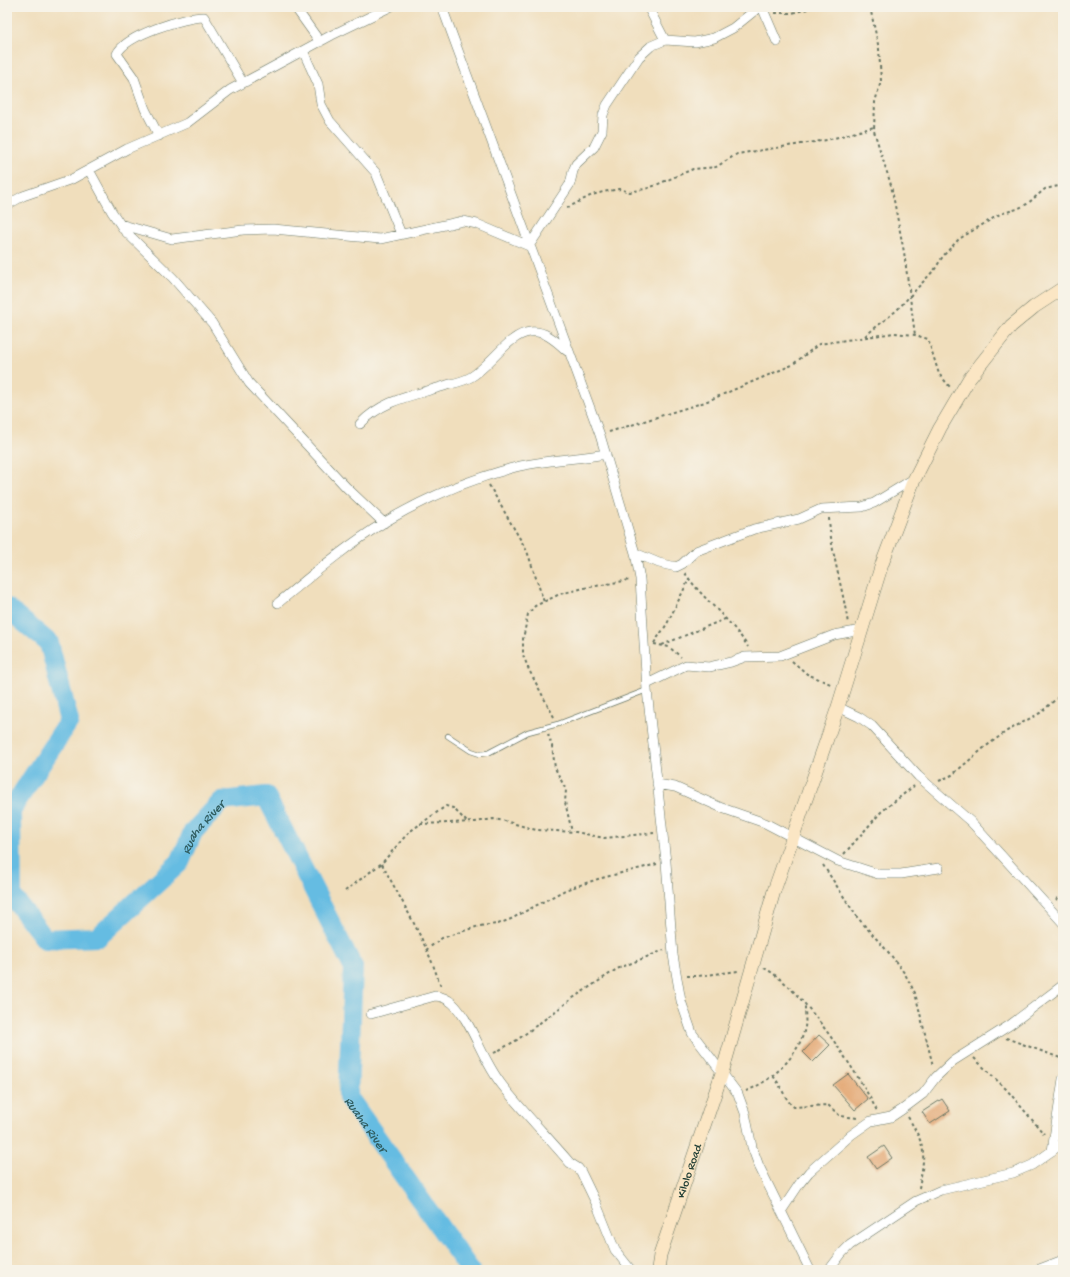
<svg xmlns="http://www.w3.org/2000/svg" width="1070" height="1277" font-family="'Gochi Hand',sans-serif">
<style>
.lines{fill:none;stroke-linecap:round;stroke-linejoin:round}
.river{stroke:#65bce2;stroke-width:20}
.building{fill:#e3a570}
.lane-casing{stroke:#687564;stroke-width:6}
.street-casing{stroke:#687564;stroke-width:10}
.secondary-casing{stroke:#687564;stroke-width:14}
.path{stroke:#687564;stroke-width:2;stroke-dasharray:3 3;stroke-linecap:butt}
.lane{stroke:#fff;stroke-width:4.5}
.street{stroke:#fff;stroke-width:9}
.secondary{stroke:#fbe6c4;stroke-width:13}
.labels{text-anchor:middle;stroke-width:3.5;stroke-linejoin:round;paint-order:stroke}
.street-label{font-size:12px;fill:#1f3d34;stroke:#f7f3e8}
.water-label{font-size:13px;font-style:italic;fill:#305d60;stroke:#f7f3e8}
</style>
<rect width="100%" height="100%" fill="#f7f3e8"/>
<filter id="ink" filterUnits="userSpaceOnUse"><feTurbulence type="fractalNoise" baseFrequency=".025" numOctaves="2"/><feDisplacementMap in="SourceGraphic" scale="8" xChannelSelector="R" yChannelSelector="G"/><feConvolveMatrix kernelMatrix="1 2 1 2 8 2 1 2 1" color-interpolation-filters="sRGB"/></filter>
<filter id="wash" filterUnits="userSpaceOnUse"><feTurbulence type="fractalNoise" baseFrequency=".012" numOctaves="4" result="noise"/><feDisplacementMap in="SourceGraphic" scale="16" xChannelSelector="R" yChannelSelector="G"/><feGaussianBlur stdDeviation="0.9" result="paint"/><feColorMatrix in="noise" values="0 0 0 0 0 0 0 0 0 0 0 0 0 0 0 0 0 1.4 0 .05"/><feComposite in="paint" operator="in"/></filter>
<g filter="url(#wash)">
<rect width="100%" height="100%" fill="#f0debc"/>
<g class="lines">
<!-- river -->
<path class="river" id="s1" d="M7,608L49,643L69,721L11,810L12,896L45,939L98,937L180,862L193,832L222,801L266,796L353,967L348,1097L470,1270"/>
</g>
<g id="blocks">
<!-- building -->
<path class="building" d="M819,1035L830,1045L813,1062L803,1052Z
M848,1074L868,1099L855,1110L833,1085Z
M942,1099L950,1111L930,1124L922,1112Z
M884,1146L892,1158L876,1169L868,1157Z"/>
</g>
</g>
<g filter="url(#ink)">
<use href="#blocks" fill-opacity="0" stroke="#687564" stroke-width="1"/>
<g class="lines">
<!-- lane casing -->
<g class="lane-casing">
<path id="lane" d="M448,736L471,751L480,754L488,753L528,732L558,724L647,690"/>
</g>
<!-- street casing -->
<g class="street-casing">
<path id="street" d="M295,7L320,42
M442,7L600,435L635,553L640,579L647,690L666,862L673,955L681,1001L692,1033L738,1094L745,1113L752,1147L759,1166L810,1270
M648,7L665,40
M762,7L777,42
M303,51L318,84L321,104L330,121L376,173L401,234
M159,136L145,109L134,78L117,54C125,35 185,17 204,17L243,83
M89,170L112,212L124,230L173,278L212,323L249,383L346,487L384,523
M7,205L23,196L72,179L127,149L187,123L230,90L332,35L390,7
M120,224L172,239L243,230L273,229L380,239L463,221L477,224L529,246L570,184L573,171L576,164L594,147L602,131L603,115L607,105L639,57L651,46L665,40L695,42L714,38L733,28L759,7
M360,424C385,398 414,396 447,385C455,383 464,381 471,377C490,366 509,334 530,332C545,330 557,342 567,351
M635,553L659,563L676,567L682,564L696,551L754,529L799,519L821,509L862,507L874,503L915,478
M278,603C312,575 347,545 385,522C425,498 470,479 516,467C545,460 577,459 606,454
M647,684L686,665L709,667L731,662L745,657L780,656L834,635L862,630
M838,707L859,717L872,726L918,776L971,822L1063,923
M657,784L675,787L722,808L765,823L838,861L878,874H901L939,868
M371,1014L435,996C450,997 457,1007 465,1019C478,1040 486,1065 502,1085C523,1112 548,1137 570,1163L578,1168L581,1172L596,1203L615,1250L631,1270
M1052,1151L1063,1079
M782,1210L800,1183L809,1172L851,1135L871,1121L891,1117L903,1109L923,1094L936,1077L953,1061L1010,1025L1063,985
M829,1270L842,1253L850,1245L916,1201L941,1190L1013,1173L1032,1165L1063,1143
M1037,1270L1063,1260"/>
</g>
<!-- secondary casing -->
<g class="secondary-casing">
<g id="secondary">
<path id="s2" d="M658,1270L660,1255L722,1073L774,891L838,707L882,564L913,482L940,428L969,379L1011,326L1034,307L1063,288"/>
</g>
</g>
<!-- path -->
<path class="path" d="M870,7L879,49L881,81L875,102L874,131L891,185L904,252L915,335
M775,13H792L815,7
M567,208L592,195L603,192L619,189L630,192L649,188L693,169L716,167L737,154L827,140L874,127
M865,336L897,310L935,269L943,256L959,239L1000,214L1017,209L1027,204L1045,189L1063,185
M609,432L705,402L792,365L819,344L894,333L915,335L928,339L939,374L950,387
M489,485L527,551L544,602
M829,518C831,554 843,588 848,624
M685,573C703,600 731,619 748,647
M654,643L667,624L689,579
M654,644L669,647L681,657
M662,645L725,619
M792,661L807,674L833,685
M554,717L529,670L523,655V639L528,614L535,606L560,594L584,588L630,580
M548,734L552,746L555,768L566,790L565,802L572,832
M939,781L952,775L985,747L1007,731L1040,713L1063,693
M420,824L475,822L493,819L505,821L536,830L576,832L604,838L654,833
M844,854L881,812L914,786
M382,864C403,904 428,944 441,988
M823,865L857,917L890,954L905,974L915,993L933,1066
M345,891L382,863L409,832L446,806L453,808L467,822
M1056,900L1063,894
M426,950L442,938L479,926L498,924L511,919L565,890L598,879L657,864
M7,958L12,957
M764,968C801,986 858,1073 877,1111
M687,976H698L738,971
M1006,1038L1063,1059
M494,1053L517,1040L573,998L617,969L664,950
M974,1058L1007,1090L1044,1134
M773,1076C782,1086 784,1099 794,1107L828,1105L840,1116L858,1118
M746,1091C772,1081 800,1055 805,1027C806,1021 805,1013 805,1006
M908,1117C927,1149 925,1152 919,1188"/>
<!-- lane -->
<use href="#lane" class="lane"/>
<!-- street -->
<use href="#street" class="street"/>
<!-- secondary -->
<use href="#secondary" class="secondary"/>
</g>
</g>
<g class="labels">
<!-- street labels -->
<g class="street-label">
<text dy="4" stroke="none"><textPath href="#s2" startOffset="104">Kilolo Road</textPath></text>
</g>
<!-- water labels -->
<g class="water-label">
<text dy="5" stroke="none"><textPath href="#s1" startOffset="588">Ruaha River</textPath></text>
<text dy="5" stroke="none"><textPath href="#s1" startOffset="1020">Ruaha River</textPath></text>
</g>
</g>
<!-- margin -->
<rect width="1070" height="1277" fill="none" stroke="#f7f3e8" stroke-width="24"/>
</svg>
